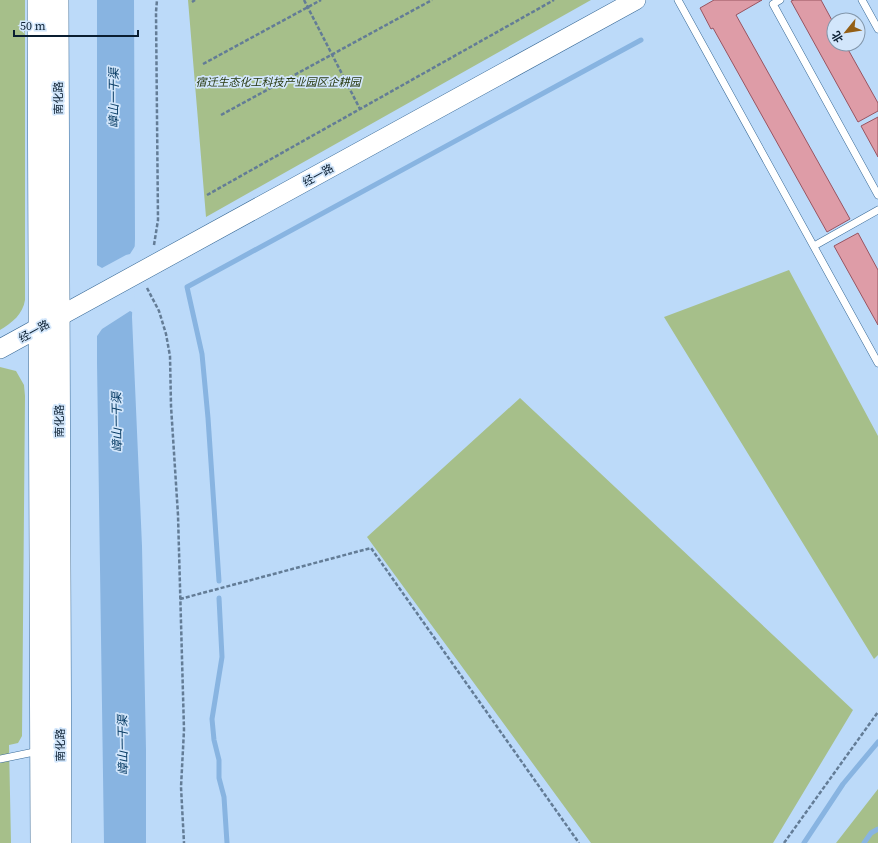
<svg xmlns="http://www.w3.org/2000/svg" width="878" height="843" font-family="'Source Serif 4','Noto Sans SC',serif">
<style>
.green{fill:#a6bf8a}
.water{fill:#88b4e1}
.pier{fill:#bcdaf9}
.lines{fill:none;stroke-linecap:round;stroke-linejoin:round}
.stream{stroke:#88b4e1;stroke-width:5}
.building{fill:#de9ca7;stroke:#985461}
.service-casing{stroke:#386996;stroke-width:8}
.tertiary-casing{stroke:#386996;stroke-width:20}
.secondary-casing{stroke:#386996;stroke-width:22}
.path{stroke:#637c96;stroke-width:2.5;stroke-dasharray:4 2;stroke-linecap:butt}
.service{stroke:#fff;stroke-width:7}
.tertiary{stroke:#fff;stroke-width:19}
.secondary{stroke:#fff;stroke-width:21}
.labels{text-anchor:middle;stroke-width:3.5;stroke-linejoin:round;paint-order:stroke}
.park-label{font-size:11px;font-style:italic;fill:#27380f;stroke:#d2e6fb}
.street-label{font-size:11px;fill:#0a1e31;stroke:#d2e6fb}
.water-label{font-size:12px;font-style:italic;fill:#073b64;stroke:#d2e6fb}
</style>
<rect width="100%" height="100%" fill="#bcdaf9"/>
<!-- green -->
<path class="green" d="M0,0H25V300C23,314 12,323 0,330Z
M188,0H591L206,217Z
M789,270L878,436V655L874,659L664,317Z
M0,367L16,371L24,385L25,396L22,736L18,743L9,745L11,843H0Z
M520,398L853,710L773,843H591L367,537Z
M878,789V843H836Z"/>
<!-- water -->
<path class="water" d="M97,0H134L135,239L132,317L142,546L146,750V843H104L97,363Z"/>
<!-- pier -->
<path class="pier" d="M137,243L134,313L130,311L102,329L95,339V264L102,268L126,255L130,254Z"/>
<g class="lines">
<!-- stream -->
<path class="stream" d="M219,581L208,418L202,354L187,287L641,40
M219,598L222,657L212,719L214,740L219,760V778L224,797L227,843
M804,843L843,784L878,742
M864,843L871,833L878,829"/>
</g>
<!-- building -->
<path class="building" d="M714,0H762L736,15L850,219L827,232L713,28L711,29L700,8Z
M794,0H821L834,24V44H845L878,103V111L858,122L791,1Z
M878,117V157L861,126Z
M858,233L878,270V325L834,246Z"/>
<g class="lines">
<!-- service casing -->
<g class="service-casing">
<path id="service" d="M678,0L878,363
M780,0L773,4L878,195
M862,0L878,29
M814,246L878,210
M0,759L39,751"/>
</g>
<!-- tertiary casing -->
<g class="tertiary-casing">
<path id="tertiary" d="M0,349L636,0"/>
</g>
<!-- secondary casing -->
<g class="secondary-casing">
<path id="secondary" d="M38,0L41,843
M58,0L61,843"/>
</g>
<!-- path -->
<path class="path" d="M304,0L360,109
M192,2L195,0
M203,64L321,0
M221,115L432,0
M207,195L554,0
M154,245L158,220L156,12L157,0
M147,288L159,311L166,334L170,356L171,406L178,515L184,730L181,787L184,843
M180,599L371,548L579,843
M784,843L878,712"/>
<!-- service -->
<use href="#service" class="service"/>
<!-- tertiary -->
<use href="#tertiary" class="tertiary"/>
<!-- secondary -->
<use href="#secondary" class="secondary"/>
</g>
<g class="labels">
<!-- park labels -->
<g class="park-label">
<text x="278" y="86">宿迁生态化工科技产业园区企耕园</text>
</g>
<!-- street labels -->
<g class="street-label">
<text transform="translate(58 98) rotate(-90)" y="4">南化路</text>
<text transform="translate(318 175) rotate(-29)" y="4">经一路</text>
<text transform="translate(34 331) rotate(-29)" y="4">经一路</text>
<text transform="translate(59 421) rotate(-90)" y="4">南化路</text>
<text transform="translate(60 745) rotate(-90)" y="4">南化路</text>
</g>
<!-- water labels -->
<g class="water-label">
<text transform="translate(114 98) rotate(-90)" y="4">嶂山一干渠</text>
<text transform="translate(117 422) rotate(-91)" y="4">嶂山一干渠</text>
<text transform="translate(123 745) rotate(-91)" y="4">嶂山一干渠</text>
</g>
</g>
<!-- north arrow -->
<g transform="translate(846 32) rotate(240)"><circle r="19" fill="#d2e6fb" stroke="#8296aa"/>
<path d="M0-3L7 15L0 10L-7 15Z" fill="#945f15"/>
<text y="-6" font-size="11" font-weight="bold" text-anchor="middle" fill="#0a1e31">北</text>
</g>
<!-- scale -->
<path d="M14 30v6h124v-6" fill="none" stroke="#0a1e31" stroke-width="2"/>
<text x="20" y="30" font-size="12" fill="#0a1e31" stroke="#d2e6fb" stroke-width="3" paint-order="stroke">50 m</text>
</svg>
